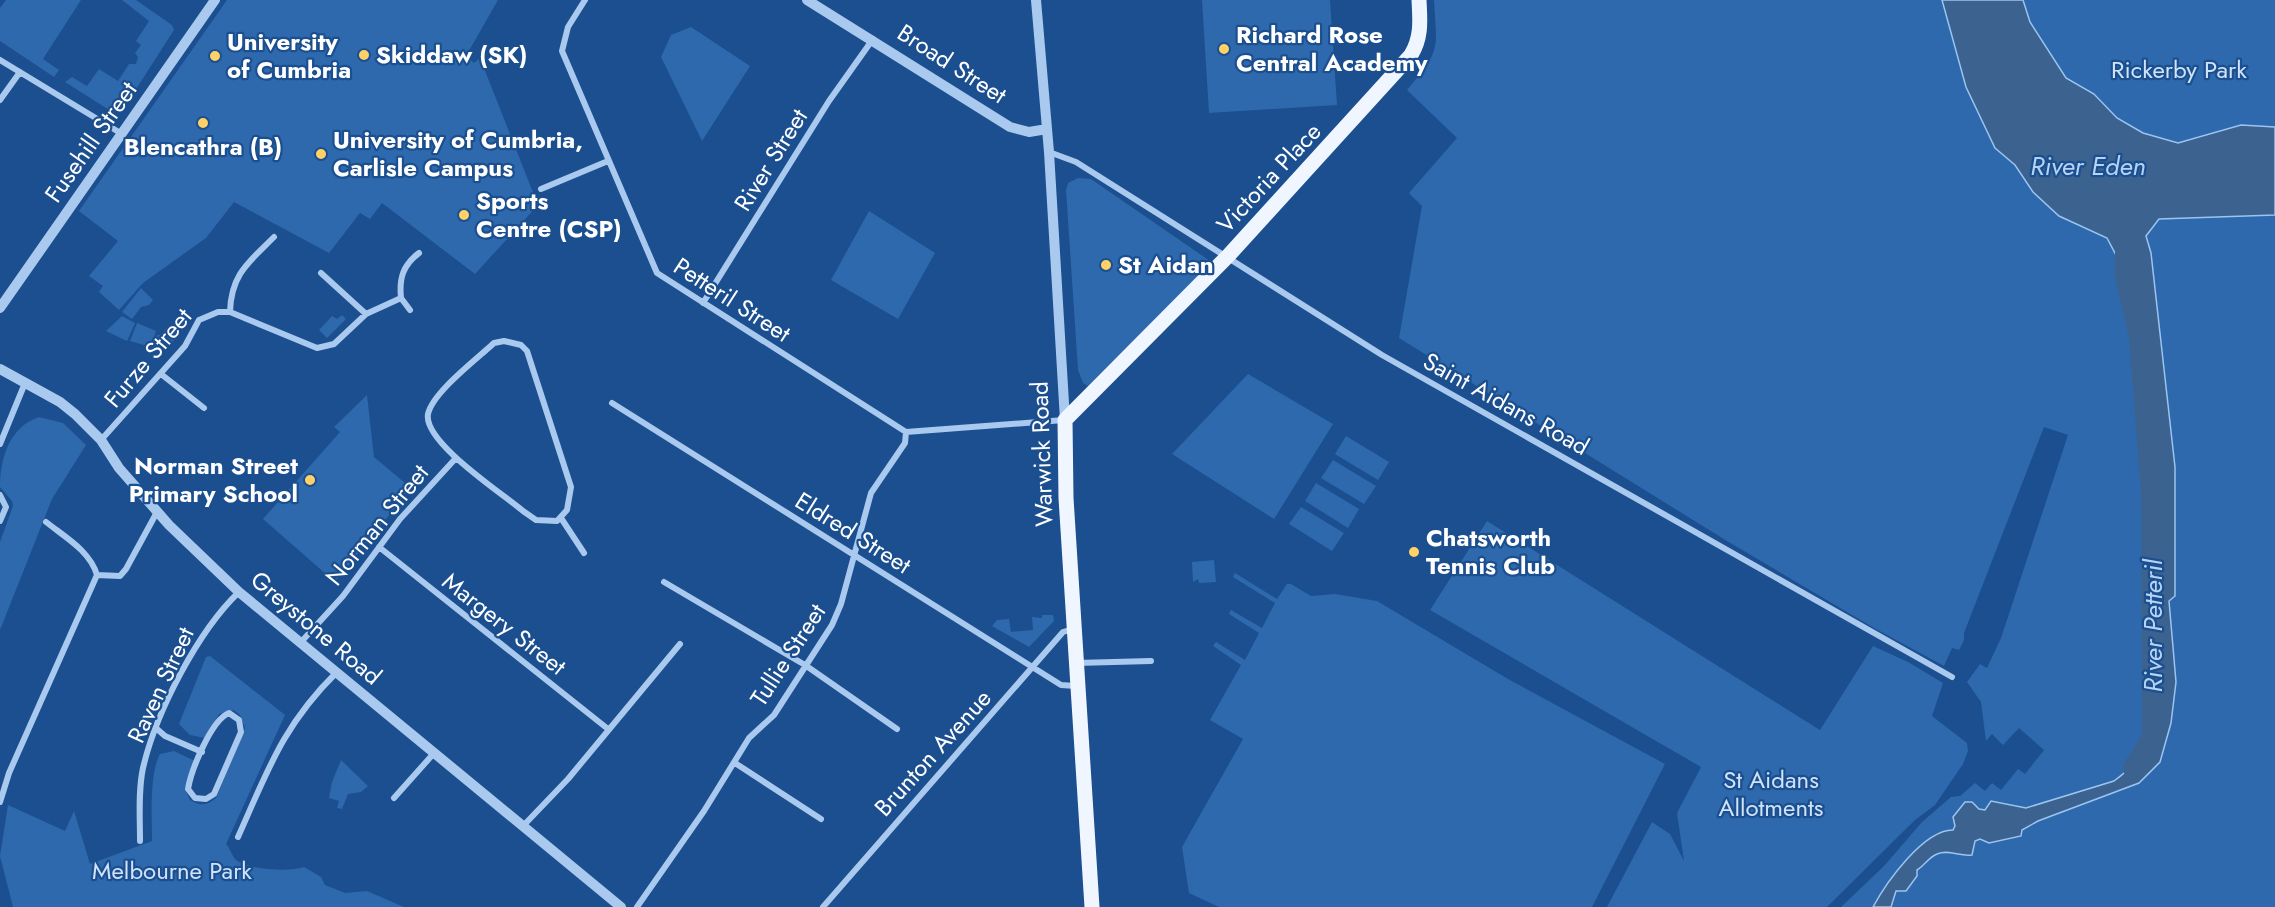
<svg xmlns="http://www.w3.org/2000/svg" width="2275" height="907" font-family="Jost,sans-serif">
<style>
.green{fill:#2e69ad}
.water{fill:#3c6290;stroke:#9cc4f0;stroke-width:1.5}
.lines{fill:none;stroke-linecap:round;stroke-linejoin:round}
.river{stroke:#3c6290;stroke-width:24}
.minor{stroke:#a9c9ee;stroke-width:6}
.tertiary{stroke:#a9c9ee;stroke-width:10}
.primary{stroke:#f0f6ff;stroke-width:15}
.poi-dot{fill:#ffd166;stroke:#1b4f8f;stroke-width:2}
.labels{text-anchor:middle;stroke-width:4.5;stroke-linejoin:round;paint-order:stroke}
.poi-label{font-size:24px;font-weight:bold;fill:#fff;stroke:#1b4f8f;text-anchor:start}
.street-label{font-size:24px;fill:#fff;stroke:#1b4f8f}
.park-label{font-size:24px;fill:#cfe3fa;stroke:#1b4f8f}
.water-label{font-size:26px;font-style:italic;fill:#b5d3f5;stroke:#1b4f8f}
</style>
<rect width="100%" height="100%" fill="#1b4f8f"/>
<!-- green -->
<path class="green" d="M6,0H81L43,59L59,70L54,77L0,41V8Z
M122,0H136L172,25L174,30L124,108L114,113L65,82L72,77L87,86L99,69L118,81L129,64H136L138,57L135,53L141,45L136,41L149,21Z
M227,0H498L466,56L474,63L480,58L538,205L475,274L382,203L370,219L360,213L329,253L234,202L206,238L143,283L119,310L99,292L103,286L89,276L118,241L79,211Z
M1202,0H1330L1337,105L1209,113Z
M1434,0H1942L1966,87L1995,148L2015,165L2033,192L2107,238L2158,219L2275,215V907H1841L1884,866L1922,822L1951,797L1960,796L1975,783L1985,791L1992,783L2001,790L2018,769L2025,774L2044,750L2019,728L2003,745L1992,734L1986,741L1981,702L1967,682L1980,664L1987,668L2001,638L2068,435L2044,427L1964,633V640L1959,650L1952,648L1944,666L1874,628L1727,541L1399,338L1422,206L1409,193L1457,138L1407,90C1441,49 1437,52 1434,0Z
M2023,0H2275V127L2241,125L2178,143L2143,133L2117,118L2094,94L2066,78L2030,21Z
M691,27L750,66L702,141L661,57L671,35Z
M1078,178L1091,179L1210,261V266L1088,386L1083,383L1078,370L1066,190L1068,183Z
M869,211L935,253L898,319L831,280Z
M141,288L153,300L149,305L141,307L132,319L122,312Z
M342,315L346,319L327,338L319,330L332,316L337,319Z
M122,316L135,323L127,341L106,331Z
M137,323L156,331L151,347L130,341Z
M166,329L176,338L162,352L153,347L157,335H160Z
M1248,374L1333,424L1274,519L1172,454Z
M367,395L374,457L411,488L335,582L263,519L340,432L334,427Z
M39,417L63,423L86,445L52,499L0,630V542L13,506L12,501L0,487C0,459 9,427 39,417Z
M1346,436L1389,462L1378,480L1335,454Z
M1333,460L1376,486L1364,504L1321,478Z
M1316,483L1359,509L1348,528L1305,501Z
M1301,507L1344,533L1332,551L1289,524Z
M1487,521L1820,730L1873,646L1908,662L1943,683L1932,716L1967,743L1968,751L1963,764L1935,805L1915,820L1827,907H1607L1652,822L1670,834L1684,861L1677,813L1701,767L1430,610Z
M1214,560L1216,582L1199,583L1198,579L1193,582L1192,562Z
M1235,573L1277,599L1287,584H1291L1311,596L1335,594L1377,601L1508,679L1665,764L1592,907H1219L1189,893L1182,847L1243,739L1210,720L1241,665L1213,646L1216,642L1245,660L1259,633L1229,614L1231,610L1262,628L1275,603L1233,577Z
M1042,615H1053L1054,621L1029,647L992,626L997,620L1009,619L1011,632L1033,630L1032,617L1042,618Z
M210,656L285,715L226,844C230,848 232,856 236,860C249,870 290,872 304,867L321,877L325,885L345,893L367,891L404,907H13L0,856L8,805L65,831L74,811L90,864L152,841C152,818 149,774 160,754L174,751L195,761L185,789L190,800C200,806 207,806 216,798L245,728L240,715L234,710L219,714L205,738L190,735L179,724L206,657Z
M341,760L368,786L361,792L348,794L342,809L337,808L339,801L329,798L332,782Z"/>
<!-- water -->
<path class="water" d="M1942,0H2023L2030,22L2066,78L2094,94L2117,118L2143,133L2178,143L2241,125L2275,127V215L2159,219L2146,236L2151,253L2175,467V596L2169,601L2176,682L2171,723L2160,762L2139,783L2038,821L2022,830L2021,836L1989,843L1980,839L1975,841L1972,855C1960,857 1949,849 1937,854C1929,857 1924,866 1917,870V876L1906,891H1896L1891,907H1873C1886,883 1923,830 1953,830L1955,826L1953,817L1965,802H1972L1979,809L1985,810L1991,801L2026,808L2114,781C2131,769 2147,751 2154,731L2153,492L2141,337L2127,276L2107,238L2059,216L2033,192L2015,165L1995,148L1966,87Z"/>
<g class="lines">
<!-- river -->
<path class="river" d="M2127,247V276L2141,337L2153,492L2154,732L2149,747L2135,768"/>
<!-- minor -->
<path class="minor" d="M585,0L568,27L562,51L657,273L906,432L1064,420
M0,60L122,134
M0,100L20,72
M1049,152L1076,162L1382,355L1952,677
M541,189L608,161
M321,273L366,314L401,298C399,278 403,265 419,253
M401,298L410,310
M703,303L829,101L873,39
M230,312L317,348L334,344L366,314
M504,341L521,345L527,351L571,487L567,510L557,521L536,520L523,511C502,493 423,442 428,414C433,392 477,359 494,343Z
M161,374L204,408
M612,403L1061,685L1076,686
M101,440L185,346L199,320L218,312H230C231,274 249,262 274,237
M0,444L25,383
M0,495L6,507L0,521
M561,518L584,553
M46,522C65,537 90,551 97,575
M379,547L608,729
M664,582L805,665L897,729
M302,641L343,596L400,519L456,458
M1076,663L1151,661
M229,713L239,720L241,732L214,794L206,799L195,798L188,789C191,771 211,720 229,713Z
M157,729L165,736L202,752
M735,763L821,819
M394,798L435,752
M0,802L9,773L97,575L120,576L126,569L157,512
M523,826L568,779L680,644
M238,837C268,770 283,725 337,672
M140,841C140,817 138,791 143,768C156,712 198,631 239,592
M637,907L704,811L749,738L774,715L832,625L841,604L871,493L905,443L906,432
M823,907L1063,632L1073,629"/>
<!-- tertiary -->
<path class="tertiary" d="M807,0L1010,127L1029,132L1047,129
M1036,0L1049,152L1065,420
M0,308L215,0
M0,369L60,402L75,414L101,440L119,468L169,525L239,592L621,907"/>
<!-- primary -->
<path class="primary" d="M1092,907L1066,498L1065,420L1228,256L1411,55C1422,37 1420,20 1419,0"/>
</g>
<!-- markers -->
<g class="poi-dot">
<circle cx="1224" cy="49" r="6"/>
<circle cx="364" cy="55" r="6"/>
<circle cx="215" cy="56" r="6"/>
<circle cx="203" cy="123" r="6"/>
<circle cx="321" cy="154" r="6"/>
<circle cx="464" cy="215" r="6"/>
<circle cx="1106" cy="265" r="6"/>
<circle cx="310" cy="480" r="6"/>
<circle cx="1414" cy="552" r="6"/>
</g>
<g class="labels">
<!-- poi labels -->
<g class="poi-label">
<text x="1236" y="43">Richard Rose<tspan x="1236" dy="28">Central Academy</tspan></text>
<text x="227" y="50">University<tspan x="227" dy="28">of Cumbria</tspan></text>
<text x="376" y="63">Skiddaw (SK)</text>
<text x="333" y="148">University of Cumbria,<tspan x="333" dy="28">Carlisle Campus</tspan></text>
<text x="203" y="155" text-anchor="middle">Blencathra (B)</text>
<text x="476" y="209">Sports<tspan x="476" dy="28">Centre (CSP)</tspan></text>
<text x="1118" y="273">St Aidan</text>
<text x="298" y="474" text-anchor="end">Norman Street<tspan x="298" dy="28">Primary School</tspan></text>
<text x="1426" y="546">Chatsworth<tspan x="1426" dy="28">Tennis Club</tspan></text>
</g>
<!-- street labels -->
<g class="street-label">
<text transform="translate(952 64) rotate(33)" y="8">Broad Street</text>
<text transform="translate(91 142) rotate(-55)" y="8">Fusehill Street</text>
<text transform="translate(771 160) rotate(-58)" y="8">River Street</text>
<text transform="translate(1269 178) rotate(-47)" y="8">Victoria Place</text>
<text transform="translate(732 300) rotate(33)" y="8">Petteril Street</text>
<text transform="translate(148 358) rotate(-50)" y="8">Furze Street</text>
<text transform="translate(1506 404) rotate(29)" y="8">Saint Aidans Road</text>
<text transform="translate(1042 454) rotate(-92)" y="8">Warwick Road</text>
<text transform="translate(377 525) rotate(-51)" y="8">Norman Street</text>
<text transform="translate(853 533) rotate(32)" y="8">Eldred Street</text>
<text transform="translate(504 624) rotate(38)" y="8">Margery Street</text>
<text transform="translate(316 628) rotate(40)" y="8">Greystone Road</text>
<text transform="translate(788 655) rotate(-57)" y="8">Tullie Street</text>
<text transform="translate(161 685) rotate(-65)" y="8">Raven Street</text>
<text transform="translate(933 753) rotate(-48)" y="8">Brunton Avenue</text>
</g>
<!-- park labels -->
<g class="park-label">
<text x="2179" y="78">Rickerby Park</text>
<text x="1771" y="788">St Aidans<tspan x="1771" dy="28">Allotments</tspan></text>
<text x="172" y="879">Melbourne Park</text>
</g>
<!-- water labels -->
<g class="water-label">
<text x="2088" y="175">River Eden</text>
<text transform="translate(2153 626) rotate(-90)" y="9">River Petteril</text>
</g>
</g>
</svg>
